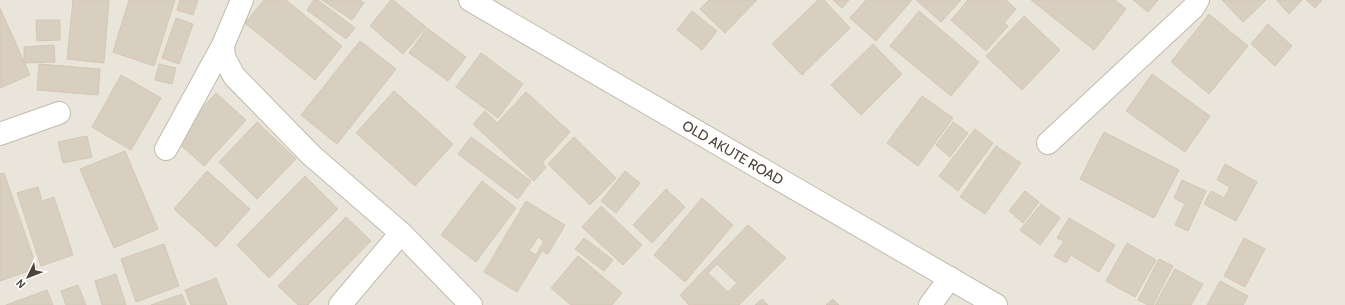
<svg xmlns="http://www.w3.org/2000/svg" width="1345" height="305" font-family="Cabin,sans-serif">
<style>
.residential{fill:#eae5da}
.building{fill:#d8cfc1;stroke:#d3c7b4;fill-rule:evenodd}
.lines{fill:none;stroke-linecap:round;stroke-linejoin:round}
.minor-casing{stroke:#c2bbae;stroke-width:24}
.minor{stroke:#fff;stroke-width:22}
.labels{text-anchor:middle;stroke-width:4;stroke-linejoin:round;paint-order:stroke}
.street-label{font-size:14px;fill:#4b4439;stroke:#fff}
</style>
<rect width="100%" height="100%" fill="#f6f3ec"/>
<!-- residential -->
<path class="residential" d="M0,0H1345V305H0Z"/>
<!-- building -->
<path class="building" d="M73,0H109L104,63L67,59Z
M129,0H175L154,66L113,52Z
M180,0H198L193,15L177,10Z
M264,0H286L342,46L315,80L245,23Z
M314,0H318L355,28L346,39L307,10Z
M322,0H360L364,3L352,20Z
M391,0H393L426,27L403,54L370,26Z
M709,0H757L725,33L700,9Z
M818,0H824L850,28L802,75L772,44Z
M833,0H849L842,8Z
M866,0H912L876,41L850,18Z
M916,0H961L941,22Z
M968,0H1006L1016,9L1004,23L1008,26L986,51L951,20Z
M1031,0H1115L1126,9L1094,50Z
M1133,0H1158L1148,12Z
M1222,0H1266L1243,22Z
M1278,0H1302L1289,14L1277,1Z
M1306,0H1322L1315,8Z
M0,8L30,75L0,88Z
M692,11L717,31L702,50L677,30Z
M919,11L979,62L951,96L890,46Z
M1209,14L1248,46L1209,94L1171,62Z
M1024,16L1060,50L1022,90L986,56Z
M176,18L193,24L179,64L162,58Z
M36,20H60V40L37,41Z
M1268,24L1292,46L1275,66L1251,44Z
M427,28L466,57L448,81L409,53Z
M360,41L396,69L337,144L301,115Z
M873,44L902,74L861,115L831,85Z
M54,45L55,62L24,63V47Z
M481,53L523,84L498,118L456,87Z
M39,64L100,69L98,95L37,90Z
M159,64L176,68L172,84L155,80Z
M1152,74L1210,116L1185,152L1126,111Z
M121,75L161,98L131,150L92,127Z
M394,91L453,144L415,186L356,133Z
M526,92L570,132L542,163L546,167L534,181L473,124L485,111L497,123Z
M216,93L246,120L204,166L174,139Z
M922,96L953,118L918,166L887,143Z
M257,122L296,159L257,199L219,162Z
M953,122L968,133L950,157L936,145Z
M975,129L993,143L958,191L939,176Z
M1104,132L1179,170L1154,218L1080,179Z
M87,136L92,157L63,163L58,142Z
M471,137L531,181L518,199L458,154Z
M574,137L616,178L590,205L548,164Z
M996,146L1021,163L985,214L960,197Z
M125,151L158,229L114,248L80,169Z
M1225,164L1257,182L1236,221L1204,204L1211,191L1224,198L1230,187L1217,180Z
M207,171L250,209L216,247L174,209Z
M625,171L640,183L616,213L601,201Z
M4,173L37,268L0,281V174Z
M305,176L338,209L269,278L237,245Z
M1182,180L1206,191L1188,231L1175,225L1185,204L1174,198Z
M482,181L516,208L476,262L441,235Z
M38,187L42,201L54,197L73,255L41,266L17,193Z
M666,189L685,207L652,243L633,225Z
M1025,191L1039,202L1023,223L1009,211Z
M702,198L733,225L685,282L654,255Z
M526,201L565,225L548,254L542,251L517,292L484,272ZM538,237L544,241L536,255L529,251Z
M1041,204L1060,218L1040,245L1020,230Z
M601,206L642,245L623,265L582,227Z
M346,217L371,241L308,305H298L278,286Z
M1069,218L1115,245L1099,272L1071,255L1066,263L1054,256L1064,241L1057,238Z
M748,225L786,258L739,305H689L680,295ZM717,264L737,283L728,292L708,273Z
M584,238L613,260L604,271L575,249Z
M1244,238L1265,249L1245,287L1224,276Z
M1127,243L1156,260L1135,297L1106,281Z
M164,244L179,286L136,302L121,259Z
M578,256L622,293L612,305H571L551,288Z
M1159,259L1173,266L1153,305H1148L1138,300Z
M1175,269L1203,284L1191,305H1155Z
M116,274L126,305H102L95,281Z
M216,278L227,305H191L185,290Z
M1220,281L1248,296L1243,305H1207Z
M78,285L86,305H66L61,291Z
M47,290L53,305H6Z
M182,294L186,305H151Z
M762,299L768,305H755Z
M833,299L839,305H826Z"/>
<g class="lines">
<!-- minor casing -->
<g class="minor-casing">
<g id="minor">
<path id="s1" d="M470,0L996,305"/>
<path d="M223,45L224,57L234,76L311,155L401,233L471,305"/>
<path d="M0,134L59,113"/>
<path d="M1048,143L1193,8L1198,0"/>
<path d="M166,149L223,45L242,0"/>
<path d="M340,305L401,233"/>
<path d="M930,305L950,278"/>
</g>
</g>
<!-- minor -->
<use href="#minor" class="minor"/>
</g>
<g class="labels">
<!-- street labels -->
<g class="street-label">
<text dy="5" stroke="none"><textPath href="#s1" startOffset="304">OLD AKUTE ROAD</textPath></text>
</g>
</g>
<!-- north arrow -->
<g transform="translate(28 277) rotate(227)" stroke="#ffffff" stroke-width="3" paint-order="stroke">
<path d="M0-3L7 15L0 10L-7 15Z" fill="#4b4439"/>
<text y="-6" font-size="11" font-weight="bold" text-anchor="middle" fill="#4b4439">N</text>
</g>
</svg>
